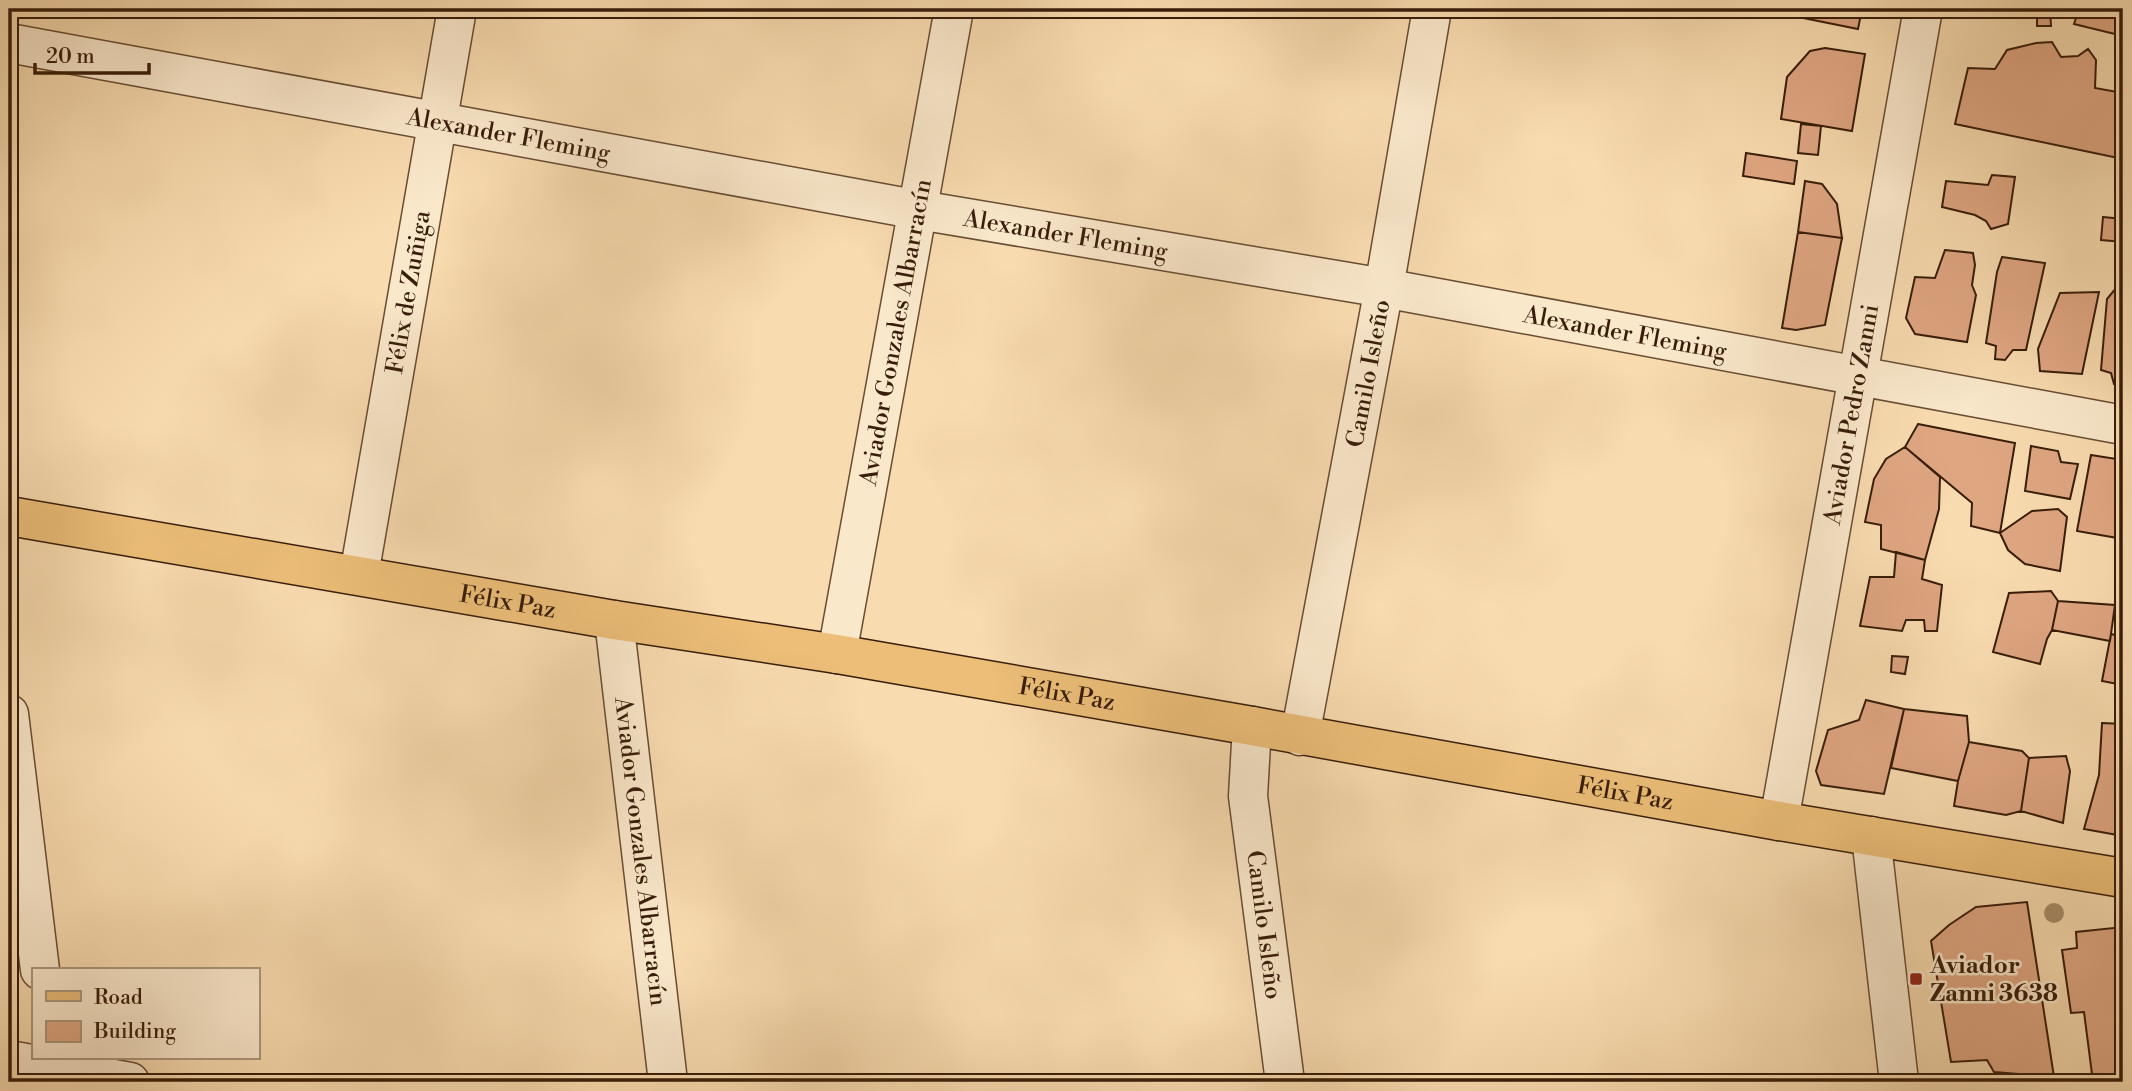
<svg xmlns="http://www.w3.org/2000/svg" width="2132" height="1091" font-family="'Libre Bodoni',serif">
<style>
.building{fill:#dfa682;stroke:#381d0a;stroke-width:2}
.lines{fill:none;stroke-linecap:round;stroke-linejoin:round}
.minor-casing{stroke:#684c33;stroke-width:41}
.major-casing{stroke:#381d0a;stroke-width:41}
.minor{stroke:#fae8cb;stroke-width:38}
.major{stroke:#ecbe78;stroke-width:38}
.tree{fill:#a68d69}
.poi-dot{fill:#8f2418;stroke:#fae8cb;stroke-width:2.5}
.labels{text-anchor:middle;stroke-width:5;stroke-linejoin:round;paint-order:stroke}
.street-label{font-size:24px;fill:#381d0a;stroke:#fae8cb}
.poi-label{font-size:24px;font-weight:bold;fill:#381d0a;stroke:#fae8cb;text-anchor:start}
</style>
<rect width="100%" height="100%" fill="#f8dbaf"/>
<filter id="stains"><feTurbulence type="fractalNoise" baseFrequency=".00286" numOctaves="4"/><feColorMatrix values="0 0 0 0 .2 0 0 0 0 .09 0 0 0 0 .02 0 0 0 .5 -.17"/></filter>
<radialGradient id="worn" r=".72"><stop offset=".6" stop-color="#630" stop-opacity="0"/><stop offset="1" stop-color="#630" stop-opacity=".3"/></radialGradient>
<!-- building -->
<path class="building" d="M1805,9H1862L1858,29L1803,18Z
M2037,9H2050L2051,26H2037Z
M2079,9H2123V36L2074,24Z
M2052,42L2061,57L2078,56L2088,49L2096,60L2095,88L2123,93V159L1955,124L1968,68L1995,69L2007,50L2036,43Z
M1825,48L1865,54L1852,131L1781,119L1787,77L1810,51Z
M1801,124L1821,126L1818,155L1798,153Z
M1746,153L1797,161L1794,184L1743,176Z
M1992,175L2015,177L2008,224L1991,229L1986,221L1975,215L1942,207L1946,181L1988,185Z
M1805,181L1822,184L1837,204L1842,238L1798,232Z
M2103,217L2123,219V242L2101,240Z
M1798,232L1842,238L1825,325L1796,330L1782,328Z
M1945,250L1973,253L1975,265L1972,285L1976,295L1967,342L1915,334L1906,318L1915,277L1935,278Z
M2002,257L2045,263L2026,350H2013L2005,360L1995,359L1996,346L1986,343L1997,272Z
M2123,270V385L2114,384L2111,373L2101,370L2107,299L2117,287Z
M2099,292L2082,374L2040,371L2038,349L2060,293Z
M1918,424L2015,443L2000,533L1971,526L1972,503L1905,447Z
M2031,446L2058,451L2061,462L2078,464L2070,499L2025,491Z
M1905,447L1940,477L1939,509L1925,560L1881,549V525L1865,522L1874,479L1886,459Z
M2091,455L2123,460V539L2077,531Z
M2058,509L2067,517L2060,571L2025,564L2008,550L2000,533L2032,511Z
M1896,552L1925,560L1922,579L1942,585L1937,631H1925L1924,620H1906L1902,631L1860,626L1870,577H1894Z
M2051,591L2058,601L2052,630L2047,639L2040,664L1993,652L2009,593Z
M2058,601L2115,605L2110,641L2052,630Z
M2111,634L2123,637V685L2102,681Z
M1892,656L1908,657L1905,674L1891,672Z
M1866,700L1904,709L1884,794L1821,785L1816,771L1828,730L1859,720Z
M1904,709L1967,716L1969,742L1958,781L1891,768Z
M2102,723L2123,724V836L2084,829L2099,775Z
M1969,742L2022,751L2029,758L2021,811L2006,815L1954,806L1958,781Z
M2066,756L2070,771L2063,823L2021,811L2029,758Z
M2027,902L2054,1077L1994,1072L1987,1060L1951,1062L1931,941L1949,925L1976,907Z
M2123,927V1082H2093L2084,1012L2071,1013L2062,950L2077,948L2076,932Z"/>
<g class="lines">
<!-- minor casing -->
<g class="minor-casing">
<g id="minor">
<path id="s1" d="M9,43L919,210L1384,288L2123,425"/>
<path id="s2" d="M359,575L457,9"/>
<path id="s3" d="M614,620L668,1082"/>
<path id="s4" d="M837,654L954,9"/>
<path d="M9,714L40,970"/>
<path id="s5" d="M1252,726L1248,796L1285,1082"/>
<path id="s6" d="M1300,736L1384,288L1432,9"/>
<path id="s7" d="M1779,821L1923,9"/>
<path d="M1871,836L1899,1082"/>
<path d="M9,1060L130,1082"/>
</g>
</g>
<!-- major casing -->
<g class="major-casing">
<g id="major">
<path id="s8" d="M9,516L614,620L837,654L1252,726L1779,821L2123,878"/>
</g>
</g>
<!-- minor -->
<use href="#minor" class="minor"/>
<!-- major -->
<use href="#major" class="major"/>
</g>
<!-- trees -->
<circle class="tree" cx="2054" cy="913" r="10"/>
<!-- markers -->
<rect class="poi-dot" x="1909" y="972" width="14" height="14" rx="3.5"/>
<g class="labels">
<!-- street labels -->
<g class="street-label">
<text dy="8" stroke="none"><textPath href="#s1" startOffset="508">Alexander Fleming</textPath></text>
<text dy="8" stroke="none"><textPath href="#s1" startOffset="1074">Alexander Fleming</textPath></text>
<text dy="8" stroke="none"><textPath href="#s2" startOffset="287">Félix de Zuñiga</textPath></text>
<text dy="8" stroke="none"><textPath href="#s4" startOffset="327">Aviador Gonzales Albarracín</textPath></text>
<text dy="8" stroke="none"><textPath href="#s1" startOffset="1642">Alexander Fleming</textPath></text>
<text dy="8" stroke="none"><textPath href="#s6" startOffset="369">Camilo Isleño</textPath></text>
<text dy="8" stroke="none"><textPath href="#s7" startOffset="413">Aviador Pedro Zanni</textPath></text>
<text dy="8" stroke="none"><textPath href="#s8" startOffset="506">Félix Paz</textPath></text>
<text dy="8" stroke="none"><textPath href="#s8" startOffset="1073">Félix Paz</textPath></text>
<text dy="8" stroke="none"><textPath href="#s8" startOffset="1640">Félix Paz</textPath></text>
<text dy="8" stroke="none"><textPath href="#s3" startOffset="233">Aviador Gonzales Albarracín</textPath></text>
<text dy="8" stroke="none"><textPath href="#s5" startOffset="200">Camilo Isleño</textPath></text>
</g>
<!-- poi labels -->
<g class="poi-label">
<text x="1930" y="973">Aviador<tspan x="1930" dy="28">Zanni 3638</tspan></text>
</g>
</g>
<!-- margin -->
<rect width="2132" height="1091" fill="none" stroke="#f8dbaf" stroke-width="35"/>
<rect x="10" y="10" width="2111" height="1070" fill="none" stroke="#381d0a" stroke-width="3.5"/>
<rect x="18" y="18" width="2097" height="1056" fill="none" stroke="#381d0a" stroke-width="2"/>
<!-- legend -->
<rect x="32" y="968" width="228" height="91" fill="#fae8cb" stroke="#ac977e" stroke-width="2"/>
<rect x="46" y="991" width="35" height="10" fill="#ecbe78" stroke="#ac977e" stroke-width="2"/>
<text x="94" y="1004" font-size="21" fill="#381d0a">Road</text>
<rect x="46" y="1021" width="35" height="21" fill="#dfa682" stroke="#ac977e" stroke-width="2"/>
<text x="94" y="1038" font-size="21" fill="#381d0a">Building</text>
<!-- scale -->
<path d="M35 63v10h114v-10" fill="none" stroke="#381d0a" stroke-width="3.5"/>
<text x="46" y="63" font-size="21" fill="#381d0a" stroke="#fae8cb" stroke-width="5" paint-order="stroke">20 m</text>
<rect width="100%" height="100%" filter="url(#stains)"/>
<rect width="100%" height="100%" fill="url(#worn)"/>
</svg>
